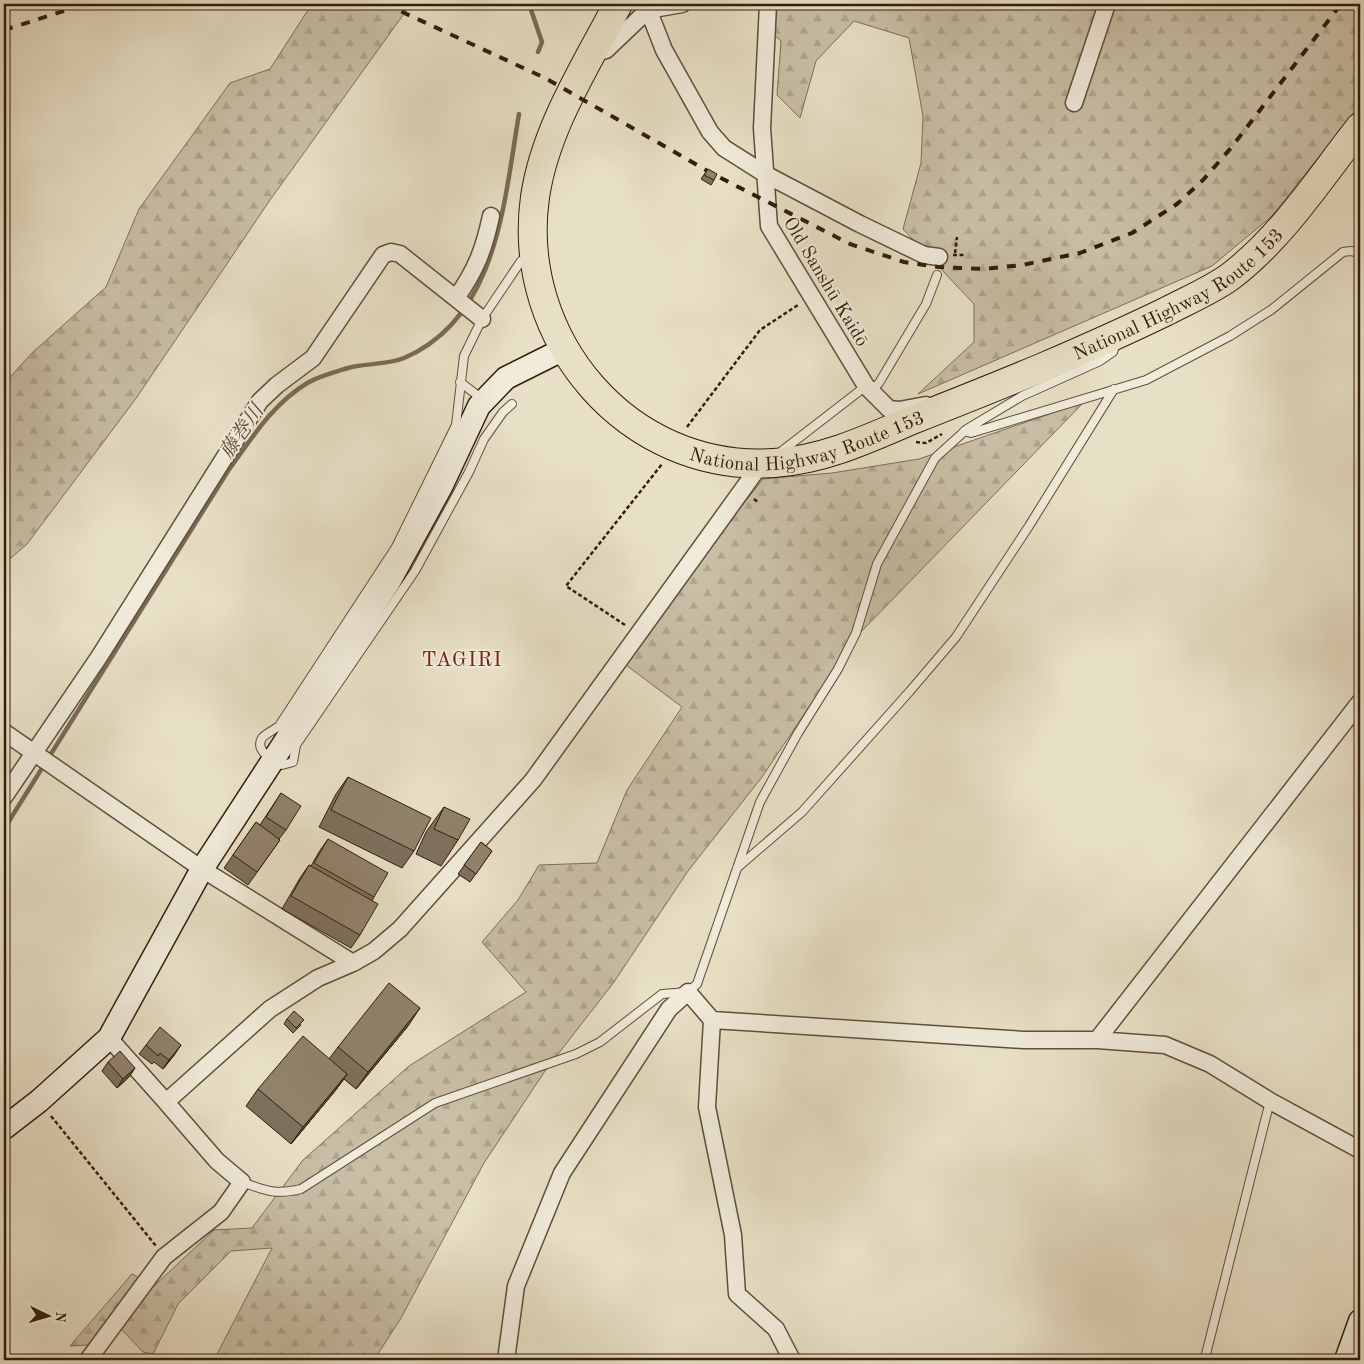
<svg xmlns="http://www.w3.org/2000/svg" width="1364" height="1364" font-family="'Old Standard TT','Noto Serif JP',serif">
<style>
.forest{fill:url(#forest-firs);stroke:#7e6e58}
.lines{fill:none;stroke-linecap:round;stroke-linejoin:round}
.stream{stroke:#7a6a54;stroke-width:4.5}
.lane-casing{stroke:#604e39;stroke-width:10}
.street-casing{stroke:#604e39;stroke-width:19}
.secondary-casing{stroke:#331d0a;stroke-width:25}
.highway-casing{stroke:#331d0a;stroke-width:30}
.path{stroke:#331d0a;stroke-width:2.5;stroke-dasharray:4 2.5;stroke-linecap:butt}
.lane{stroke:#f0ebda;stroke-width:8}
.street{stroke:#f0ebda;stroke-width:16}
.secondary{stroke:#f0ebda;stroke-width:22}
.highway{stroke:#e8e0c6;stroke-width:28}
.rail{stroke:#331d0a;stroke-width:4;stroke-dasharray:9 9;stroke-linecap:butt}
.wall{fill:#7d705d;stroke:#331d0a}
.shaded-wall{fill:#665b4c;stroke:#331d0a}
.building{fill:#91826c;stroke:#331d0a}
.labels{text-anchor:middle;stroke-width:4;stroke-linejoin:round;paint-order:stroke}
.street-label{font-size:19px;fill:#331d0a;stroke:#f0ebda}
.water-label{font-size:20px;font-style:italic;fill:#5d4a35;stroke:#f0ebda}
.quarter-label{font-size:21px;letter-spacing:1px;fill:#7a1f14;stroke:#f0ebda}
</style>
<defs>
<pattern id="forest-firs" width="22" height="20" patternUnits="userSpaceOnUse" patternTransform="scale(1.25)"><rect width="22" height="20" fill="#c9bfa6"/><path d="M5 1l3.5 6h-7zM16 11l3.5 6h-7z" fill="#ada48e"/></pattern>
</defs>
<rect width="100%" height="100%" fill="#e8e0c6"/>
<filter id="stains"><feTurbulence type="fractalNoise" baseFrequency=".004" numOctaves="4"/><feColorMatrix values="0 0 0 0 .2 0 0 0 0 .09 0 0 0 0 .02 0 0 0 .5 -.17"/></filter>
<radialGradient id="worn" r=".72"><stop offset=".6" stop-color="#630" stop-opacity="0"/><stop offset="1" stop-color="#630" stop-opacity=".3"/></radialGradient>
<!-- forest -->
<path class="forest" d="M309,4H411L270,200L137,397L27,544L4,564V384L32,353L106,287L139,209L230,83L270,69L308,10Z
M777,4H920L944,8V4H1360V105L1272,216L1212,266L918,394L974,342V304L903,229L921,163L923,116L909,38L854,21L816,61L800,118L777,95L781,41L774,35Z
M1084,402L856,637L762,777L688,871L614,982L545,1071L484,1163L401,1318L374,1360H214L272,1248L231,1251L178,1304L153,1354L143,1352L121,1329L105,1344L70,1346L132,1274L154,1286L214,1230L252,1228L303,1160L409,1066L526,992L482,942L518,900L539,865L597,863L627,790L682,707L626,665L688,574L763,479L832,473L919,459Z"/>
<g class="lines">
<!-- stream -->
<path class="stream" d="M529,4L542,42L538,52
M4,829L228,471C252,438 273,403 309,382C320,376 335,372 348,368C366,363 387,365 404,358C498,318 504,201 519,114"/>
<!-- lane casing -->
<g class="lane-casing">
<path id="lane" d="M460,382L477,395
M871,391L879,383L926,304L937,275
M512,404L503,412L484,439L469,472L415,571L296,745L293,762L282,765C274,761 254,751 262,738C265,734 274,730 279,726L396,547L456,425L464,356L482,319L521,261
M964,431L971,433L1146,380L1230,336L1271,310L1343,252L1351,251L1360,253
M778,454L866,386
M737,868L802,812L910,691L956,637L1029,526L1114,389
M242,1182C266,1191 276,1195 301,1189L435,1103L576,1054L600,1042L662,994L688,992L697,984L760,802L798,733L838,669L856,633L877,564L935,458L967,429L1022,396L1100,361L1113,352L1117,341
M1206,1354L1270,1101"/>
</g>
<!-- street casing -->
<g class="street-casing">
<path id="street" d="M646,4L664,50L710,132L724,148L765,174L860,224L924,255L939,257
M768,4L762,128L769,226L866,386L889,409L899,410L926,405
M594,53L606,50L648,10L682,4
M1074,103L1107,4
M456,298C476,270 484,249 491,216
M4,732L202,869L353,963
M4,797L99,657L260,401L277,385L313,358L383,255L391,252L400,254L482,319
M712,1020L707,1107L733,1235L737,1294L776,1329L792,1360
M109,1038L166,1102
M1097,1040L1360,702
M88,1360L164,1257L221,1212L242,1182L217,1161L166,1102L270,1009L318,978L353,963L374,951L400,929L533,780L761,464
M506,1360L516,1286L562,1173L669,1009L688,992L712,1020L1024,1040H1097L1165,1045L1210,1064L1270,1101L1360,1150"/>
</g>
<!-- secondary casing -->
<g class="secondary-casing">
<path id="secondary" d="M4,1128L39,1101L109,1038L202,869L389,582L441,487L479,406L506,378L564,349
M1346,1360L1360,1321"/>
</g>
<!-- highway casing -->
<g class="highway-casing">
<g id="highway">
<path id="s1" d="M618,4C587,64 545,128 535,197C515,339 628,473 774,463C823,460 868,439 912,420C955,403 998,386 1041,368C1083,350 1126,331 1167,311C1188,300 1212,290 1231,276C1283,236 1320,178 1360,127"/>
</g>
</g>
<!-- path -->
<path class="path" d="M955,253L957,237
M953,255H966
M687,427L760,330L798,305
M916,442L926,443L942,434
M754,499L759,503
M625,625L566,586L662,464
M51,1116L156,1246"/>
<!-- lane -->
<use href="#lane" class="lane"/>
<!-- street -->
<use href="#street" class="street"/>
<!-- secondary -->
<use href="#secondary" class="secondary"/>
<!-- highway -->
<use href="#highway" class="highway"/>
<!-- rail -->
<path class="rail" d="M385,4L545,78L713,174L850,244L904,262L938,267L984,269L1022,265L1080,253L1132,233L1177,204L1203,180L1231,148L1341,4
M4,30L86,4"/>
</g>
<!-- wall -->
<path class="wall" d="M708,169L714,180L711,185L701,179Z
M348,777L414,851L402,868L319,827L336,794Z
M281,793L286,830L279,839L280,840L248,885L224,868L256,822L260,825Z
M444,807L458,840L441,866L416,854L426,832Z
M328,839L374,897L372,901L360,935L351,948L282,909L300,878L309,865L311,866L319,852Z
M481,842L492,851L470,882L458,874Z
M287,1019L301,1025L293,1033L284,1024Z
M408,1026L356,1089L344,1079L335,1091L291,1144L246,1106L258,1089L329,1059L338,1047Z
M146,1045L175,1054L163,1069L154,1062L152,1064L139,1054Z
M108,1062L135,1068L129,1077L117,1088L102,1071Z"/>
<!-- shaded-wall -->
<path class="shaded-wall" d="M420,1008L408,1026L356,1089L368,1072Z
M181,1045L175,1054L163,1069L169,1060Z
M135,1068L129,1077L117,1088L123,1079Z
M347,1074L335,1091L291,1144L303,1127Z"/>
<!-- building -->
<path class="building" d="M708,169L717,174L714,180L704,175Z
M348,777L431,818L414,851L331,810Z
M281,793L301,806L286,830L266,817Z
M444,807L470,819L458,840L434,829Z
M256,822L280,840L257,872L233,855Z
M328,839L388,873L374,897L314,863Z
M481,842L492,851L476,874L464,865Z
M309,865L378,904L360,935L291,896Z
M389,983L420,1008L368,1072L338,1047Z
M294,1011L304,1020L296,1028L287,1019Z
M160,1027L181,1045L169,1060L160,1053L158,1056L146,1045Z
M303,1036L347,1074L303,1127L258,1089Z
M120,1051L135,1068L123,1079L108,1062Z"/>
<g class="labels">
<!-- street labels -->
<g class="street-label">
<text transform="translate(827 281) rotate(59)" y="7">Old Sanshū Kaidō</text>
<text dy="7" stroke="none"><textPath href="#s1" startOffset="1061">National Highway Route 153</textPath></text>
<text dy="7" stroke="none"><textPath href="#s1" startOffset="656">National Highway Route 153</textPath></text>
</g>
<!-- water labels -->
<g class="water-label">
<text transform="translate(241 431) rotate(-55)" y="7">藤巻川</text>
</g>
<!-- quarter labels -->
<g class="quarter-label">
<text x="462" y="666">TAGIRI</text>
</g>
</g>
<!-- margin -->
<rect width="1364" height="1364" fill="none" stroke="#e8e0c6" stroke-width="20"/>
<rect x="5" y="5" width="1354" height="1354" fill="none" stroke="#331d0a" stroke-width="2.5"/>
<rect x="10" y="10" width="1344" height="1344" fill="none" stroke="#331d0a"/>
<!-- north arrow -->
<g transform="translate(48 1316) rotate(95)" stroke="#f0ebda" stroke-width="4" paint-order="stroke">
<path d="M0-4L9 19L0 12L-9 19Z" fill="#331d0a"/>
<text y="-8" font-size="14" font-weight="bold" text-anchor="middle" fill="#331d0a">N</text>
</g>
<rect width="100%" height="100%" filter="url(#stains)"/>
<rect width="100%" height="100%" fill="url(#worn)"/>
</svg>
